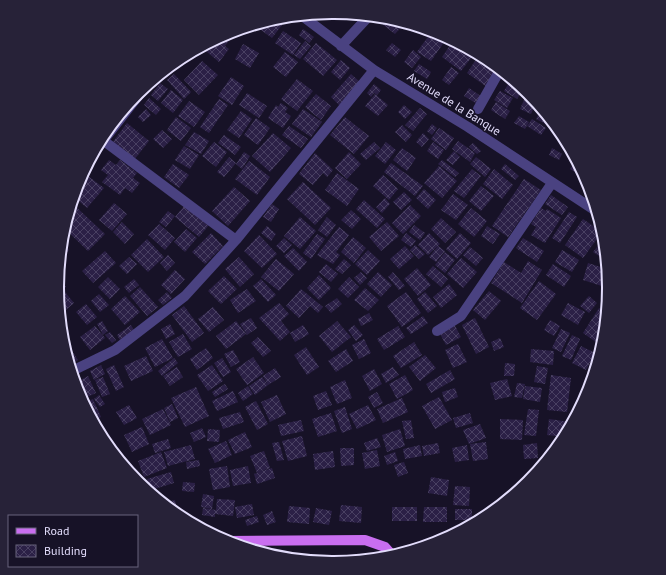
<svg xmlns="http://www.w3.org/2000/svg" width="666" height="575" font-family="'PT Sans',sans-serif">
<style>
.building{fill:url(#building-cross-hatch)}
.lines{fill:none;stroke-linecap:round;stroke-linejoin:round}
.street{stroke:#4a4281;stroke-width:10}
.primary{stroke:#c96ef0;stroke-width:10}
.labels{text-anchor:middle;stroke-width:3;stroke-linejoin:round;paint-order:stroke}
.street-label{font-size:12px;fill:#e2dcfb;stroke:#171227}
.rim{fill:none;stroke:#e2dcfb;stroke-width:2}
</style>
<defs>
<pattern id="building-cross-hatch" width="8" height="8" patternUnits="userSpaceOnUse"><rect width="8" height="8" fill="#2b2046"/><path d="M0 0l8 8M0 8l8-8" fill="none" stroke="#494062"/></pattern>
</defs>
<rect width="100%" height="100%" fill="#171227"/>
<!-- building -->
<path class="building" d="M379,17H387L405,23L395,34L377,20Z
M273,19L282,25L272,38L254,25Z
M303,29L314,37L309,43L299,35Z
M283,31L301,43L293,55L275,43Z
M432,31L447,38L431,61L417,52Z
M227,34L232,37L225,46L229,49L219,62L201,47Z
M305,41L311,46L300,59L294,55Z
M453,41L475,53L461,71L442,57Z
M316,43L337,60L323,76L303,59Z
M392,43L401,50L395,57L386,50Z
M243,44L259,53L250,68L235,59Z
M413,50L421,57L412,68L404,62Z
M285,52L298,62L286,77L273,67Z
M190,53L192,54L182,66L176,62Z
M477,58L497,73L487,87L467,73Z
M341,60L350,68L340,80L331,72Z
M202,61L218,75L199,95L184,80Z
M419,64L431,72L427,79L414,71Z
M451,67L459,73L449,85L442,80Z
M174,74L191,92L184,99L167,80Z
M351,74L360,82L340,106L331,97Z
M231,77L244,86L232,105L218,96Z
M297,79L313,91L297,111L281,99Z
M510,81L523,90L517,99L504,91Z
M160,83L168,89L158,101L151,95Z
M374,84L381,90L377,95L374,93L371,97L367,93Z
M469,88L482,97L477,104L464,96Z
M171,90L183,100L173,113L161,103Z
M500,91L513,98L507,108L494,100Z
M247,93L267,106L259,118L239,105Z
M527,93L536,103L531,114L520,109Z
M316,94L331,106L321,120L305,107Z
M375,94L388,105L378,116L365,106Z
M149,98L161,109L156,115L144,105Z
M219,99L228,105L209,133L200,127Z
M189,101L205,112L194,127L178,116Z
M496,102L510,111L505,119L491,110Z
M281,103L288,108L285,112L291,116L283,128L268,118L276,105L278,107Z
M404,105L412,112L405,119L398,112Z
M420,108L427,114L413,131L405,125Z
M146,109L151,115L143,122L138,117Z
M303,109L322,122L311,137L292,124Z
M541,109L555,126L559,131L536,119Z
M241,111L252,119L239,138L227,130Z
M519,116L529,122L525,129L514,123Z
M176,117L191,128L181,141L167,130Z
M345,117L369,136L354,154L330,135Z
M256,118L270,128L258,145L244,135Z
M532,119L546,128L541,135L527,126Z
M127,123L149,141L134,160L112,143Z
M432,124L437,128L432,135L427,131Z
M402,125L412,135L406,142L395,132Z
M289,126L308,139L301,148L282,135Z
M439,128L454,138L446,150L431,139Z
M162,130L172,139L163,148L153,139Z
M194,132L209,141L201,154L185,145Z
M273,133L291,148L270,172L252,156Z
M423,133L429,139L422,147L416,142Z
M224,135L241,147L235,155L218,143Z
M458,141L475,153L470,162L452,149Z
M214,142L227,152L216,167L202,156Z
M374,142L380,148L366,160L360,154Z
M386,142L396,150L385,164L375,156Z
M433,142L444,150L438,159L427,151Z
M473,143L481,151L477,154L469,147Z
M184,146L199,155L190,169L175,160Z
M402,148L416,158L407,171L393,160Z
M552,148L562,154L559,160L549,155Z
M454,151L460,157L453,165L446,160Z
M244,152L250,156L242,169L236,164Z
M349,152L361,164L347,179L335,168Z
M315,153L333,170L327,177L323,173L313,185L299,174Z
M229,157L236,163L224,177L217,172Z
M476,157L491,169L485,177L470,164Z
M109,160L116,165L120,160L137,173L133,178L140,183L132,193L125,188L120,195L102,182L108,175L101,170Z
M442,160L459,173L455,177L438,164Z
M249,161L270,177L257,195L235,179Z
M575,162L578,164L584,175L583,177L570,169Z
M391,163L423,186L415,196L384,172Z
M173,164L189,175L179,188L164,177Z
M505,164L519,176L515,180L501,169Z
M439,166L457,181L442,198L424,183Z
M472,169L481,176L464,198L454,191Z
M494,169L513,185L502,199L483,184Z
M337,173L359,189L347,206L325,190Z
M383,175L398,189L389,200L373,186Z
M88,176L104,188L87,208L74,197L76,191Z
M524,179L541,190L508,237L492,226Z
M303,182L331,208L315,225L287,199Z
M481,186L494,196L481,211L469,201Z
M234,187L250,201L228,226L212,211Z
M424,189L436,200L428,209L416,198Z
M404,192L412,200L401,210L393,202Z
M453,194L468,205L456,220L441,210Z
M551,195L568,207L562,215L545,204Z
M385,198L390,204L382,213L376,207Z
M364,200L385,219L377,228L356,209Z
M114,203L127,214L112,231L99,220Z
M73,204L105,234L88,251L64,228Z
M272,204L279,209L271,222L263,217Z
M185,205L209,225L199,237L175,217Z
M410,205L421,216L403,234L392,223Z
M471,208L487,221L474,237L458,224Z
M541,208L546,211L547,209L561,218L545,243L531,235L536,227L531,224Z
M351,210L361,219L352,229L341,220Z
M168,211L175,216L166,227L159,222Z
M569,212L577,217L560,243L552,238Z
M300,217L316,231L300,249L284,236Z
M327,217L336,225L327,237L318,230Z
M441,218L456,232L445,243L431,229Z
M583,219L602,232L583,258L565,245Z
M122,222L134,234L125,244L113,232Z
M387,222L399,236L381,251L369,237Z
M159,224L175,238L165,250L148,235Z
M414,225L425,233L420,240L409,232Z
M267,226L276,234L271,241L261,233Z
M487,226L500,234L493,244L481,236Z
M339,227L349,235L336,252L340,255L333,264L317,255Z
M186,229L197,238L185,252L174,242Z
M211,233L223,246L205,264L192,252Z
M406,233L416,241L411,247L401,240Z
M429,233L440,244L428,255L418,245Z
M460,233L471,243L457,259L446,249Z
M317,234L325,239L311,259L303,253Z
M259,235L277,254L262,268L244,251Z
M353,237L366,248L354,263L341,252Z
M284,238L292,245L284,253L276,246Z
M523,238L544,251L537,262L516,248Z
M147,239L164,257L148,272L131,255Z
M601,242L604,245L606,261L593,252Z
M62,243L69,250L60,259Z
M415,245L425,254L419,259L410,250Z
M405,246L414,256L399,269L390,259Z
M438,246L445,251L436,262L429,257Z
M470,247L483,258L476,266L463,255Z
M293,248L307,262L299,271L284,256Z
M368,250L380,261L367,275L355,264Z
M562,250L579,260L572,272L555,262Z
M105,251L116,263L93,283L82,271Z
M445,252L455,260L445,273L435,265Z
M168,255L175,263L167,271L160,263Z
M129,257L137,264L127,274L119,266Z
M239,257L254,274L240,287L225,269Z
M461,258L477,272L463,288L447,274Z
M276,259L294,274L279,291L261,277Z
M344,259L351,265L342,274L335,269Z
M528,261L542,270L522,303L491,283L504,262L521,273Z
M588,263L607,269L608,288L583,280Z
M326,264L338,274L331,282L319,272Z
M553,264L571,276L564,287L546,275Z
M433,266L448,279L441,287L426,274Z
M417,268L431,285L418,296L404,279Z
M175,270L185,279L171,294L161,285Z
M361,272L367,278L360,285L354,278Z
M378,272L392,285L381,297L367,284Z
M393,272L405,286L399,290L388,277Z
M319,275L331,288L319,300L307,288Z
M224,276L237,289L221,304L208,291Z
M59,277L66,287L58,293V287Z
M108,277L120,289L110,299L98,287Z
M349,277L359,287L348,298L338,289Z
M134,279L139,285L129,293L124,287Z
M261,279L276,295L268,302L253,286Z
M539,281L556,294L537,320L520,308Z
M449,284L457,295L441,308L433,297Z
M140,287L158,307L147,316L130,296Z
M365,288L379,300L368,311L354,300Z
M247,289L256,301L238,313L230,300Z
M301,289L323,307L318,313L310,306L299,318L286,306Z
M489,291L501,301L485,320L473,310Z
M65,292L74,303L60,315L58,297Z
M167,292L172,298L163,305L158,300Z
M406,292L421,313L402,327L387,306Z
M425,292L437,306L428,313L417,299Z
M99,294L109,305L100,312L91,301Z
M125,296L140,312L125,325L111,309Z
M589,296L597,303L589,313L580,306Z
M337,298L342,304L331,313L325,306Z
M279,303L289,314L281,321L290,332L280,341L259,318Z
M568,303L585,312L578,325L561,315Z
M86,304L97,317L87,325L76,312Z
M184,306L204,333L192,342L172,315Z
M213,307L224,320L209,332L198,319Z
M599,308L606,312L603,340L600,345L583,333Z
M369,313L373,320L361,326L358,319Z
M423,316L428,323L411,334L406,328Z
M251,318L257,328L247,335L240,324Z
M475,318L489,347L476,354L462,325Z
M550,320L560,326L554,336L544,330Z
M102,321L108,331L103,335L97,324Z
M236,321L246,334L226,349L216,336Z
M337,321L351,337L332,352L319,336Z
M170,324L175,334L166,339L161,329Z
M454,324L461,337L446,345L439,332Z
M131,325L134,330L120,340L117,335Z
M303,325L309,334L295,342L290,333Z
M354,325L363,335L356,341L348,330Z
M95,326L105,338L90,350L80,337Z
M398,326L405,337L384,350L377,339Z
M561,329L570,333L561,352L552,348Z
M110,332L116,340L112,343L105,335Z
M183,334L192,349L178,357L169,342Z
M572,335L580,339L571,360L562,356Z
M258,337L271,351L263,357L251,343Z
M500,338L504,347L494,351L491,342Z
M162,339L173,358L155,367L145,348Z
M364,339L371,353L359,359L352,345Z
M414,342L422,355L401,368L393,356Z
M458,344L467,362L453,368L445,350Z
M68,345L78,360L70,366L65,347Z
M581,346L595,353L586,370L572,363Z
M306,347L319,367L307,375L294,355Z
M206,348L213,358L197,370L190,359Z
M346,349L353,361L336,372L328,361Z
M531,349L554,351L553,365L530,362Z
M233,350L240,362L231,367L224,354Z
M425,355L436,368L420,381L409,367Z
M146,356L153,371L131,381L124,366Z
M253,357L264,373L247,385L236,369Z
M174,358L178,363L162,376L158,371Z
M222,358L231,372L223,377L214,363Z
M505,363L515,364L514,376H504Z
M101,365L105,374L94,380L90,371Z
M114,365L124,387L116,391L106,369Z
M212,365L223,381L208,391L197,375Z
M537,366L548,368L545,384L534,382Z
M177,367L183,377L170,386L163,376Z
M393,367L399,375L386,383L381,374Z
M275,368L281,377L268,385L263,376Z
M374,369L382,384L370,391L362,376Z
M450,370L455,379L431,393L426,384Z
M405,375L413,390L397,399L389,384Z
M551,375L571,378L567,412L547,410Z
M88,376L96,393L85,398L77,382Z
M103,377L110,394L102,397L95,380Z
M262,377L268,385L255,395L249,386Z
M507,379L512,396L495,400L490,383Z
M345,380L352,398L337,404L330,387Z
M517,383L525,384L522,398L514,397Z
M225,384L228,389L215,397L212,392Z
M248,386L253,394L243,401L238,393Z
M525,386L542,388L540,402L523,399Z
M196,387L209,416L185,427L171,398Z
M455,388L458,397L445,402L442,392Z
M233,391L238,402L217,411L212,401Z
M326,391L332,405L318,410L313,396Z
M377,392L383,403L374,408L368,397Z
M99,395L105,404L100,407L94,399Z
M277,395L286,414L270,422L261,402Z
M439,397L452,420L435,429L422,406Z
M402,398L408,412L383,423L377,409Z
M93,399L101,417L94,421L84,403Z
M256,401L268,424L257,430L245,407Z
M172,404L178,418L170,422L164,408Z
M129,405L137,418L124,425L116,412Z
M368,405L376,420L357,429L349,414Z
M345,407L352,429L342,433L334,411Z
M163,409L171,425L150,435L142,419Z
M528,409L539,410L536,436L524,435Z
M240,412L244,422L223,429L219,418Z
M331,413L337,431L318,437L312,419Z
M470,413L473,423L456,428L453,418Z
M500,419L523,420L522,440L500,439Z
M549,419L571,422L564,437L547,435Z
M301,420L304,431L281,436L278,425Z
M411,420L414,438L406,439L402,421Z
M480,424L486,438L469,444L463,430Z
M142,427L149,444L132,452L124,435Z
M202,428L206,437L194,442L190,433Z
M208,429L220,430L219,442L207,441Z
M400,429L405,446L387,452L382,435Z
M245,432L252,447L235,454L228,440Z
M302,436L307,456L288,461L282,441Z
M377,438L381,447L367,451L364,443Z
M168,439L171,448L155,453L152,444Z
M112,441L117,457L106,443Z
M226,441L232,455L215,463L208,449Z
M279,442L284,460L277,461L272,443Z
M486,442L488,459L473,461L470,444Z
M438,443L440,453L424,456L422,446Z
M537,443L538,458L524,459L523,445Z
M191,445L195,459L168,466L164,452Z
M420,445L422,456L405,459L403,449Z
M467,445L469,460L455,462L452,448Z
M340,448H354V465L341,466Z
M377,450L380,466L365,469L362,453Z
M264,451L270,468L259,472L272,468L275,478L257,484L254,474L257,473L250,456Z
M333,451L335,467L315,470L313,454Z
M161,452L167,468L144,477L138,461Z
M395,452L398,461L387,465L384,456Z
M199,460L200,466L187,469L186,462Z
M404,462L408,473L398,477L394,465Z
M227,466L230,487L213,490L209,469Z
M248,466L251,483L233,486L230,470Z
M171,472L174,483L151,490L147,479Z
M431,477L449,480L447,496L428,493Z
M183,482L195,483L194,492L182,491Z
M455,486L470,487L469,506L453,505Z
M203,494L214,496L212,509L201,507Z
M217,499L235,500L233,516L215,514V517L202,515L203,508L216,510Z
M175,500L178,514H177L163,503Z
M252,504L254,515L237,518L235,507Z
M341,505L362,507L361,523L339,521Z
M289,506L310,508L309,524L287,522Z
M392,507H417V521H392Z
M424,507H447V522H423Z
M316,508L332,511L329,525L313,522Z
M455,509H472V520H455Z
M272,511L276,522L267,525L263,515Z
M257,516L259,522L247,526L245,520Z"/>
<g class="lines">
<!-- street -->
<path class="street" d="M301,15L374,70L468,127L596,211
M341,46L369,16
M478,109L500,70
M104,141L236,240
M93,154L146,86
M437,331L461,316L552,183
M72,371L115,350L185,296L236,240L374,70
M393,554L414,549"/>
<!-- primary -->
<path class="primary" d="M226,541L365,540L385,547L393,556"/>
</g>
<g class="labels">
<!-- street labels -->
<g class="street-label">
<text transform="translate(454 104) rotate(32)" y="4">Avenue de la Banque</text>
</g>
</g>
<!-- crop -->
<path d="M0 0H666V575H0ZM332 19H334A268 268 0 0 1 602 287V288A268 268 0 0 1 334 556H332A268 268 0 0 1 64 288V287A268 268 0 0 1 332 19Z" fill="#272238" fill-rule="evenodd"/>
<path class="rim" d="M332 19H334A268 268 0 0 1 602 287V288A268 268 0 0 1 334 556H332A268 268 0 0 1 64 288V287A268 268 0 0 1 332 19Z"/>
<!-- legend -->
<rect x="8" y="515" width="130" height="52" fill="#171227" stroke="#68637c"/>
<rect x="16" y="528" width="20" height="6" fill="#c96ef0" stroke="#68637c"/>
<text x="44" y="535" font-size="12" fill="#e2dcfb">Road</text>
<rect x="16" y="545" width="20" height="12" fill="url(#building-cross-hatch)" stroke="#68637c"/>
<text x="44" y="555" font-size="12" fill="#e2dcfb">Building</text>
</svg>
